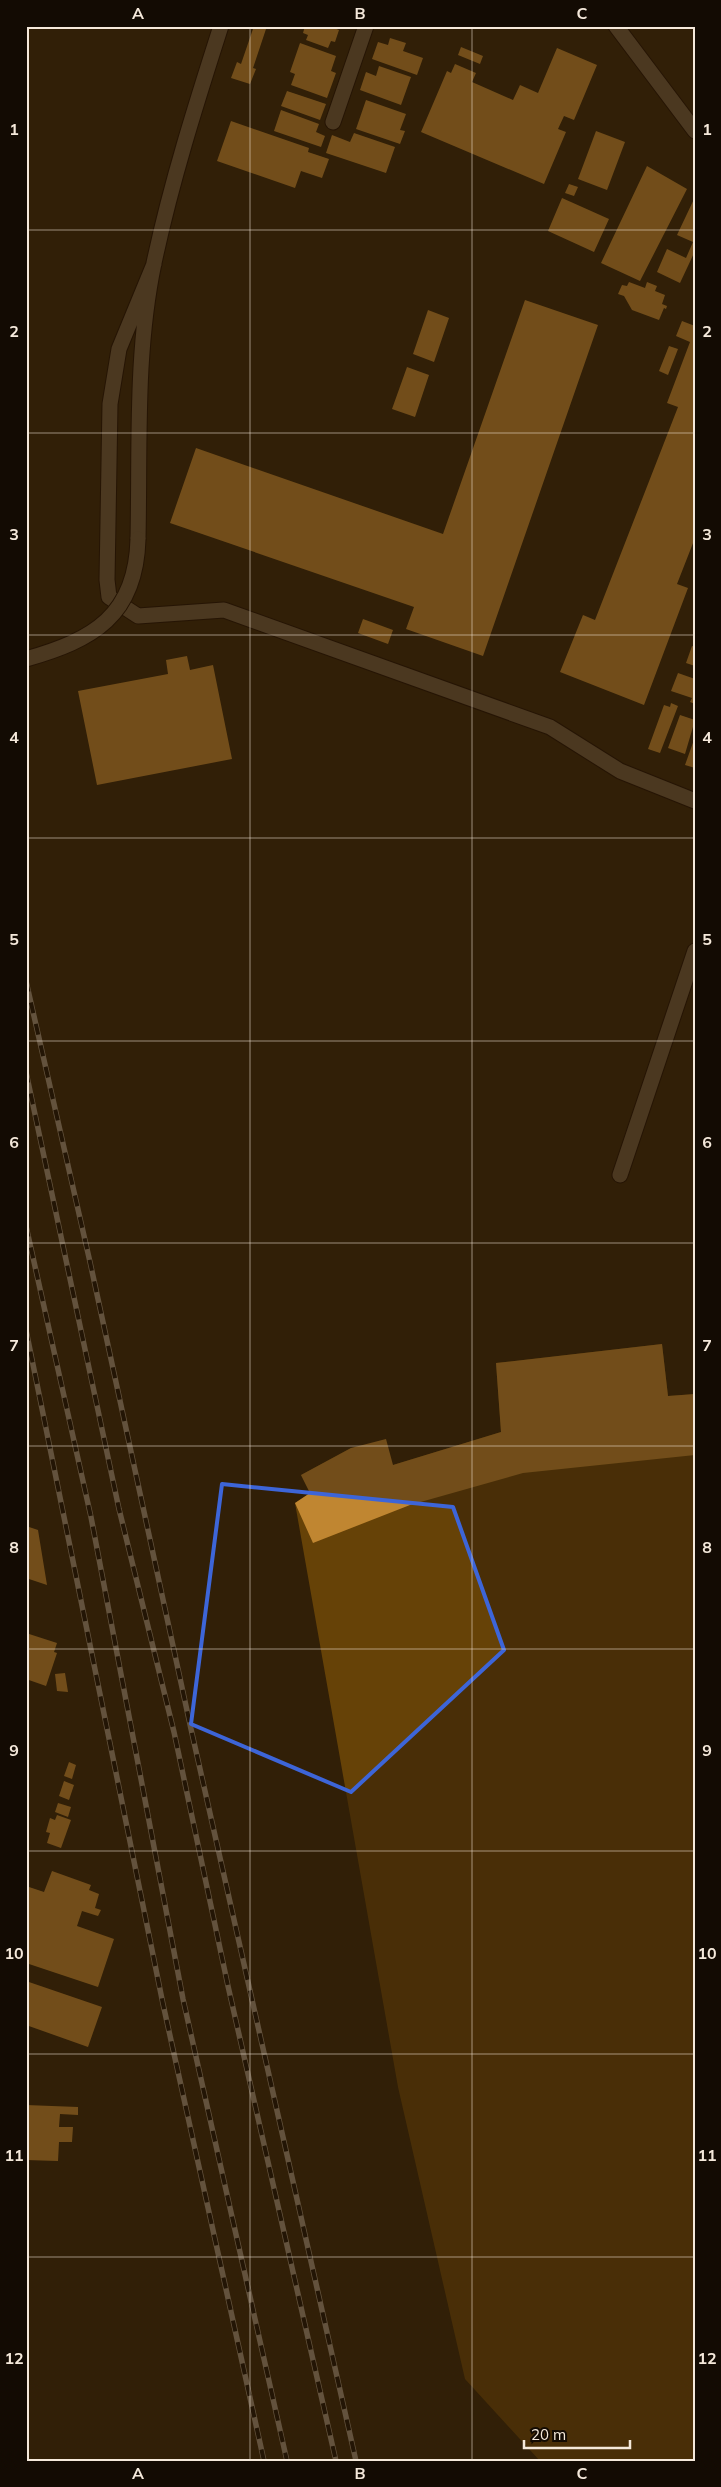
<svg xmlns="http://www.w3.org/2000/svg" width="721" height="2487" font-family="Mulish,sans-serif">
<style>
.green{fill:#664207}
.building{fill:#c08631}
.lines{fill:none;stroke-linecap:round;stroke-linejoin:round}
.minor-casing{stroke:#180800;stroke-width:17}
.minor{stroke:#6a573e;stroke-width:15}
.rail-casing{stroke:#9f907e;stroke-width:5.5}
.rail{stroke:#130b03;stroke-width:4;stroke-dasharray:11;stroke-linecap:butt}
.minor-bridge-casing{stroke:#180800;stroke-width:17;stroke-linecap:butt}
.minor-bridge{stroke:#6a573e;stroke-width:15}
.marked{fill:none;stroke:#3d65d8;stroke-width:4;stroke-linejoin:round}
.grid{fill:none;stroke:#f5e9db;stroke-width:1;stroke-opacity:0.55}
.neatline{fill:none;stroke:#f5e9db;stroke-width:2}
.grid-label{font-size:16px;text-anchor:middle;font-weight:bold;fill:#f5e9db}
</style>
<rect width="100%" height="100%" fill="#311f07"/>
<!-- green -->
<path class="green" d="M662,1344L668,1396L695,1394V2461H540L465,2379L398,2087L295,1503L310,1493L301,1475L351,1448L393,1465L501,1432L496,1363Z"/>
<!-- building -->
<path class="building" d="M254,26H267L253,68L256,69L250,84L231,78L237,62L241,64Z
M305,26H329L339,30L335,42L331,41L328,48L306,40L308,35L303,33Z
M390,38L406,43L403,51L423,58L417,75L372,59L378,42L388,45Z
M300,43L336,56L331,71L336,73L327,98L291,85L295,74L290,72Z
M461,47L483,56L480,64L458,55Z
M557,48L597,65L574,120L564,116L558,129L566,132L544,184L421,132L447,71L451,73L455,64L476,73L472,82L513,100L520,85L538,93Z
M379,66L411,77L401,105L360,90L366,72L376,76Z
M287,91L326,104L320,120L281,106Z
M366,100L406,114L400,130L405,131L400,144L356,129Z
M281,110L319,124L316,132L325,136L321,147L274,131Z
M231,121L309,148L308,152L329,159L322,178L301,171L295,188L217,161Z
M596,131L625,142L607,190L578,179Z
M354,133L395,147L386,173L326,153L332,135L350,142Z
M647,166L687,189L640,281L601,263Z
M569,184L578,187L574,196L565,193Z
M695,197V251L680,283L657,272L667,249L686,258L693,242L677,235Z
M562,198L609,219L594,252L548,231Z
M629,282L645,288L647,282L657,286L655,291L665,295L662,304L667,306L666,309L664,308L659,320L632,310L624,296L618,294L622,285L627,286Z
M525,300L598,325L483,656L406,629L414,607L170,523L196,448L443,534Z
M428,310L449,318L434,362L413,354Z
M682,321L695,326V538L677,584L688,588L644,705L560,672L583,615L595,620L678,407L667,403L690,342L676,336Z
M669,346L678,349L668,375L659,371Z
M407,367L429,375L415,417L392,409Z
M363,619L393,630L388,644L358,633Z
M692,646L695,647V666L686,663Z
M187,656L190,670L213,665L232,759L97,785L78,691L168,674L166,660Z
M678,673L695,679V704L690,702L692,698L671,691Z
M671,703L678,706L660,753L648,749L664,705L670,707Z
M680,715L695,720L685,754L668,748Z
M695,737V768L685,765Z
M662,1344L668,1396L695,1394V1455L523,1473L410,1505L313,1543L295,1503L310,1493L301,1475L351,1448L386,1439L393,1465L501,1432L496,1363Z
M26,1526L38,1530L47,1585L26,1578Z
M26,1633L57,1643L54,1652L57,1653L46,1686L26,1679Z
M65,1673L68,1692L57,1691L55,1674Z
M69,1762L76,1765L72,1779L64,1776Z
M64,1781L74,1785L69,1800L59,1796Z
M58,1803L71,1807L68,1817L55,1812Z
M57,1815L71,1820L61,1848L47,1843L50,1833L46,1832L50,1818L55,1820Z
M52,1871L91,1885L89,1890L99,1894L95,1908L101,1910L98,1916L82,1911L77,1926L114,1939L98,1987L26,1963V1886L44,1892Z
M26,1981L102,2007L88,2047L26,2025Z
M26,2105L78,2107V2115L60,2114L59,2127H73L72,2142H59L58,2161L26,2160Z"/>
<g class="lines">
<!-- minor casing -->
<g class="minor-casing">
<path id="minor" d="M616,26L695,131
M333,122L366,26
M154,264L119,349L110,404L107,580L109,597L138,616L224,610L550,727L620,771L695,801
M138,539C140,448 135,353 154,263C171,183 196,104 221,26
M620,1175L695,951"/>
</g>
<!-- minor -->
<use href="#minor" class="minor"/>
<!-- rail casing -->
<g class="rail-casing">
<path id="rail" d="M26,981L90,1262L191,1729L356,2461
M26,1072L119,1509L174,1732L228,1986L336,2461
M26,1226L91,1517L183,1999L287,2461
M26,1330L163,2004L264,2461"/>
</g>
<!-- rail -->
<use href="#rail" class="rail"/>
<!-- minor-bridge casing -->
<g class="minor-bridge-casing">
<path id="minor-bridge" d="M26,659C93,640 136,616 138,539"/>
</g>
<!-- minor-bridge -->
<use href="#minor-bridge" class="minor-bridge"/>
</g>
<!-- marked area -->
<path d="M0 0H721V2487H0ZM222,1484L453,1507L504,1650L351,1792L191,1724Z" fill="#311f07" fill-opacity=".55" fill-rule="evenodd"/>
<path class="marked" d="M222,1484L453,1507L504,1650L351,1792L191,1724Z"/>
<!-- grid -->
<path class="grid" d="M250,26V2461M472,26V2461M26,230H695M26,433H695M26,635H695M26,838H695M26,1041H695M26,1243H695M26,1446H695M26,1649H695M26,1851H695M26,2054H695M26,2257H695"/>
<!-- border -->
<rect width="721" height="2487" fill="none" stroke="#130b03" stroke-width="55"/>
<!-- scale -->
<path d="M524 2440v8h106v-8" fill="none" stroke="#f5e9db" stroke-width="2.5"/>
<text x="531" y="2440" font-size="15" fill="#f5e9db" stroke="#130b03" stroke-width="4" paint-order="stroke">20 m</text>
<rect x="28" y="28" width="666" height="2432" class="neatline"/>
<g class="grid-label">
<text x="138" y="19">A</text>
<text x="360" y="19">B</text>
<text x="582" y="19">C</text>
<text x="14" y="135">1</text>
<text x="707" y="135">1</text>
<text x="14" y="337">2</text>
<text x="707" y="337">2</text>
<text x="14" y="540">3</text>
<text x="707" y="540">3</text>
<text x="14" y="743">4</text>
<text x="707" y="743">4</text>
<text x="14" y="945">5</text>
<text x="707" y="945">5</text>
<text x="14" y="1148">6</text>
<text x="707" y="1148">6</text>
<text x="14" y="1351">7</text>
<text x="707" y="1351">7</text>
<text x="14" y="1553">8</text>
<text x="707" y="1553">8</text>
<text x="14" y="1756">9</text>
<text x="707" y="1756">9</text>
<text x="14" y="1959">10</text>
<text x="707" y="1959">10</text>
<text x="14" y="2161">11</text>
<text x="707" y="2161">11</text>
<text x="14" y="2364">12</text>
<text x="707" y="2364">12</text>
<text x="138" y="2479">A</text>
<text x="360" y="2479">B</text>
<text x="582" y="2479">C</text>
</g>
</svg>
